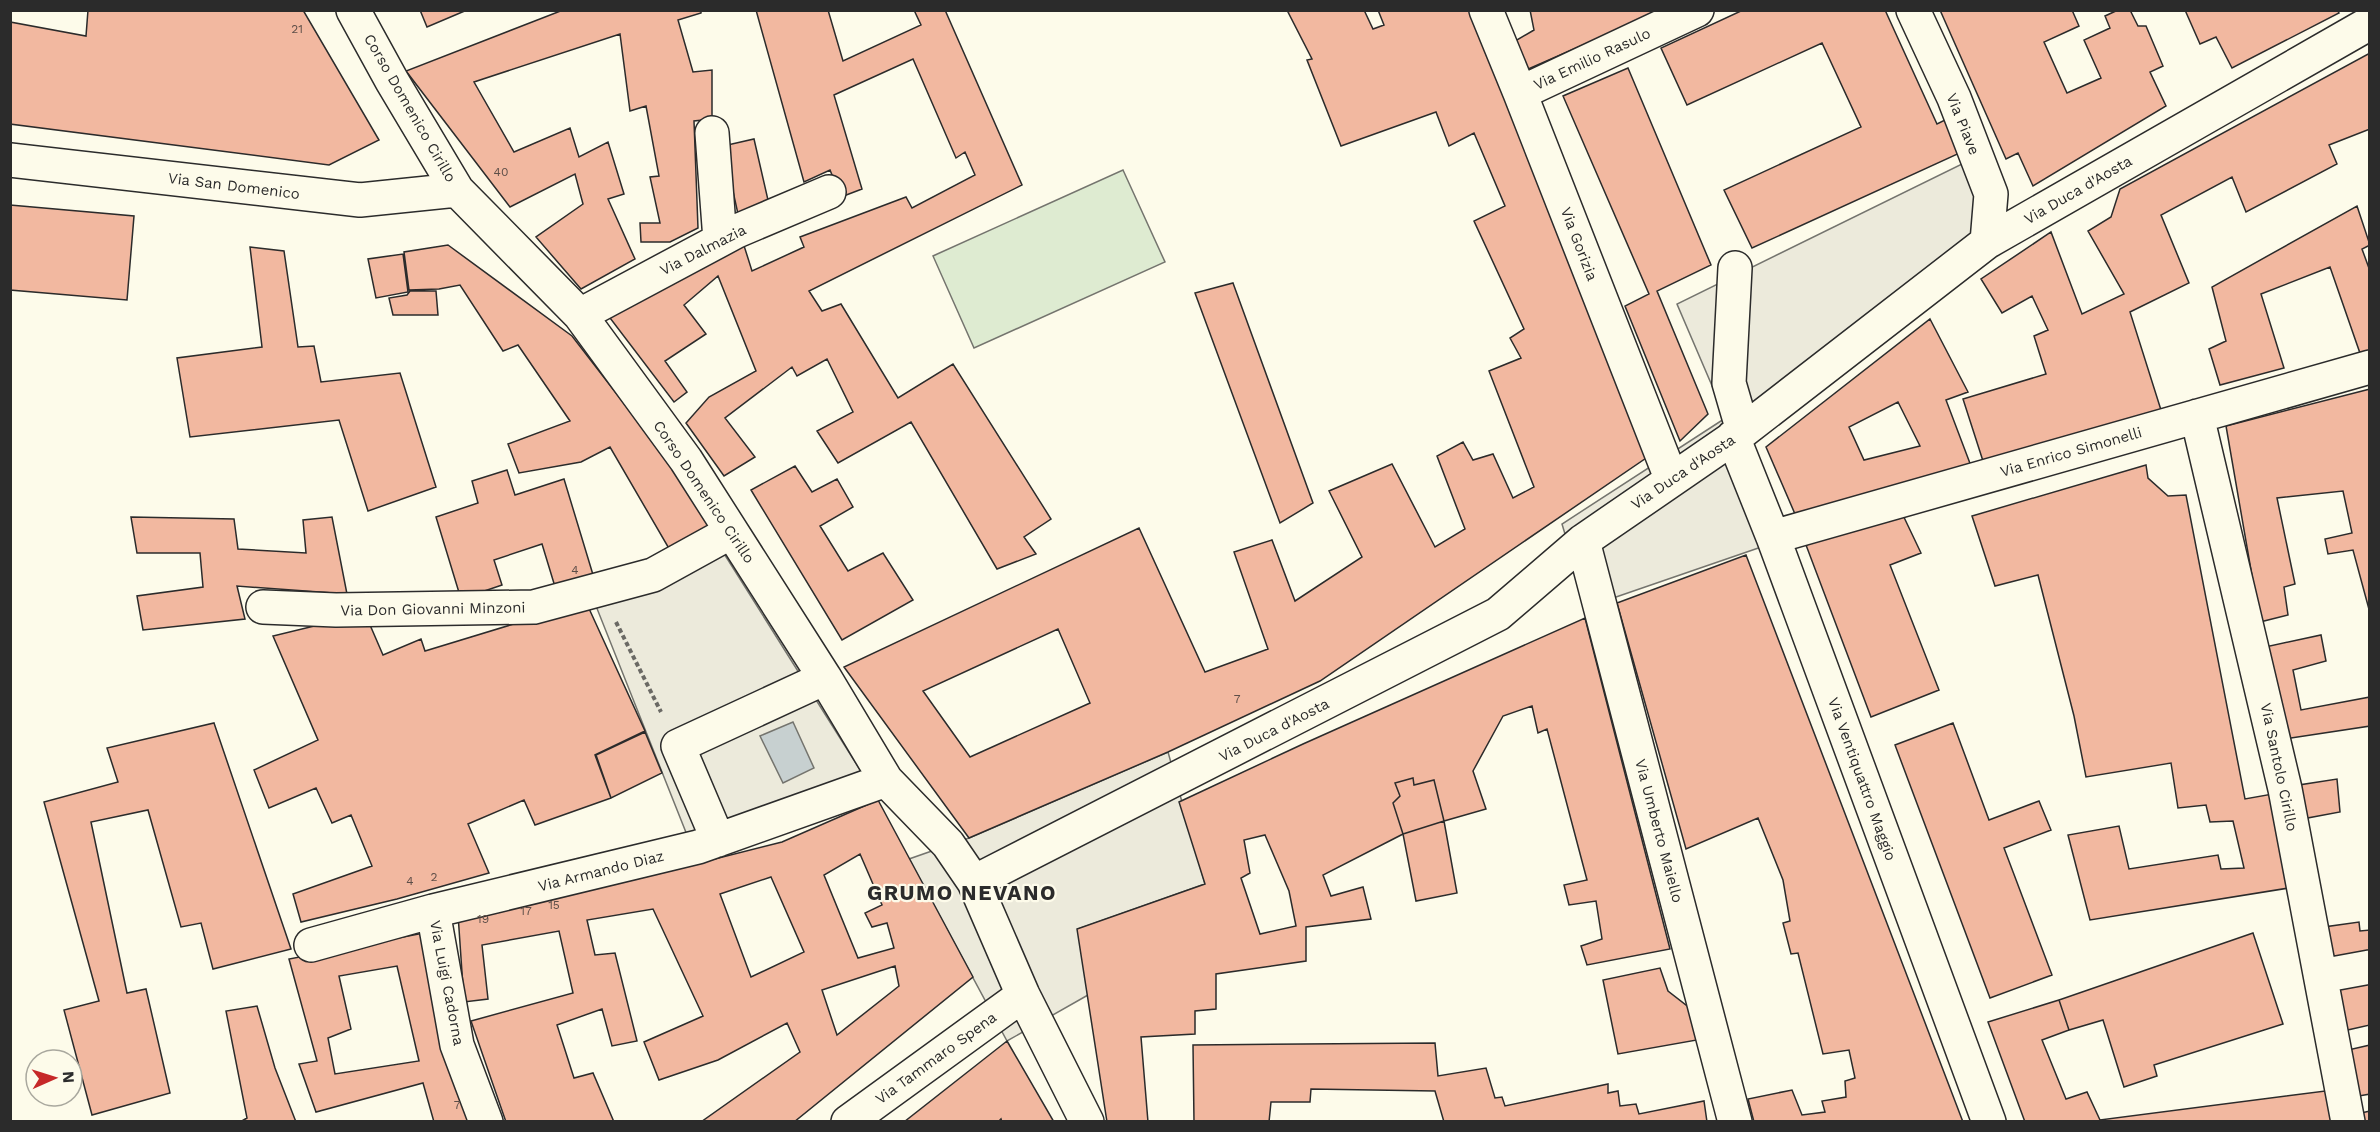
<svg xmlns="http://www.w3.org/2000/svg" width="2380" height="1132" font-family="'Work Sans',sans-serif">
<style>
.green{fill:#deebd1;stroke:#74746e;stroke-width:1.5}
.parking{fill:#eceadb;stroke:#74746e;stroke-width:1.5}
.water{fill:#c7d0d0;stroke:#74746e;stroke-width:1.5}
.building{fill:#f2b8a0;stroke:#2b2b2b;stroke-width:1.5;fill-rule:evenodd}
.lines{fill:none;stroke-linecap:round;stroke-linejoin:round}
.minor-casing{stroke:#2b2b2b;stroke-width:36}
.path{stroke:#6a6964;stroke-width:4;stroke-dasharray:4.5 3;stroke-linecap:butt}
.minor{stroke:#fdfbea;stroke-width:33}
.labels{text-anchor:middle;stroke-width:4.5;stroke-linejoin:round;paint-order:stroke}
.number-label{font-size:12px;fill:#5d4e48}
.street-label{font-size:15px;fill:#2b2b2b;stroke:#fdfbea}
.district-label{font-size:21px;font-weight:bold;letter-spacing:1.5px;fill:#2b2b2b;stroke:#fdfbea}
</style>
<rect width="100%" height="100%" fill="#fdfbea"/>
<!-- green -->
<path class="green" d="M1123,170L1165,262L974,348L933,256Z"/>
<!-- parking -->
<path class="parking" d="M1966,162L1991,227L1756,402H1719L1677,304Z
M1724,419L1770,544L1587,607L1562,524Z
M723,552L862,773L691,845L596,606Z
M1168,752L1205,884L1078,929L1088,995L1007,1041L909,859L969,838Z"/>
<!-- water -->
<path class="water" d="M793,722L814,768L783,783L760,736Z"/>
<!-- building -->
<path class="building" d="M88,10H303L379,140L329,165L10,124V22L86,36Z
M420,10H467L427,27Z
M563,10H701V13L678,20L693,72L712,70V119L694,121L698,228L670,242H641L640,223H660L650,177L659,176L646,106L630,111L620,34L474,82L514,152L570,128L579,157L608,142L624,194L608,199L635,259L581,289L536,237L583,204L575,174L510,207L406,71Z
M756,10H828L843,61L921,25L914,10H945L1022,185L809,291L822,311L841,304L898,398L953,364L1051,519L1024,537L1036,554L997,569L911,422L838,463L817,431L853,412L827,359L797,376L792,367L725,418L755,457L724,476L686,423L709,397L756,371L718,276L684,305L706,334L665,361L687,392L674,402L607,314L741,236L752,271L804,247L800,237L906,197L912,208L975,175L965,152L956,158L913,59L834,95L862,189L841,197L830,170L804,182Z
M1292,10H1364L1373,29L1384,25L1378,10H1473L1652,454L1320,681L1168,752L969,838L844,667L1139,528L1205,672L1268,649L1234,552L1272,540L1295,601L1362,557L1329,491L1392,464L1435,547L1465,529L1437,456L1463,442L1473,460L1493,454L1513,498L1534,487L1489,371L1521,358L1510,338L1524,329L1474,221L1505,206L1474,133L1449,146L1436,112L1341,146L1307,60L1312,59L1288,12ZM1058,629L1090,703L970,757L923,691Z
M1530,10L1661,11L1526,70L1515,41L1534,30Z
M1743,10H1885L1937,124L1947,119L1962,152L1752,248L1724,190L1861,127L1822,43L1687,105L1661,48Z
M1940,10H2072L2079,26L2044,42L2067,93L2101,78L2084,40L2110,28L2105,16L2118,10H2130L2138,26H2146L2163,66L2150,72L2166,106L2033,186L2018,153L2006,159Z
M2185,10H2337L2339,13L2232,68L2216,37L2200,44Z
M2370,53V129L2329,145L2337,164L2246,212L2232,177L2161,215L2189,283L2130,312L2161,410L1983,461L1963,399L2046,374L2034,336L2048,330L2032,296L2002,313L1981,279L2051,232L2082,314L2124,294L2088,231L2111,217L2120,189Z
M1628,68L1711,265L1657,291L1708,414L1680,441L1625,306L1649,294L1563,96Z
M754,139L768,200L738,214L723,146Z
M10,205L134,216L127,300L10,290Z
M2357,206L2370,245L2362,249L2370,271V354L2361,356L2330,267L2261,294L2284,368L2220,385L2209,349L2226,341L2212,287Z
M448,245L572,336L684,481L714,530L671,552L610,447L581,462L519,473L508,444L570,421L518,345L503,351L460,285L439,289L409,290L404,252Z
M250,247L284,251L298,347L314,346L321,382L400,373L436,487L368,511L339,420L190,437L177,358L262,347Z
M403,254L408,292L376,298L368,259Z
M1233,283L1313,503L1280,523L1195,293Z
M410,291H436L438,315H393L389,298L407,295Z
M1930,319L1968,392L1946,400L1971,466L1795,514L1766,447ZM1898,402L1920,446L1864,460L1849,427Z
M2370,389V613L2353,550L2328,554L2325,539L2352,533L2343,491L2277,498L2295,584L2284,587L2288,615L2260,622L2226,426Z
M2146,465L2148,478L2168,496L2186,495L2245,799L2278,793L2295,887L2090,920L2068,835L2119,826L2129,869L2218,855L2221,869L2244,868L2233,821L2210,822L2206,805L2178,808L2171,763L2086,777L2074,716L2038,575L1995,586L1972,516Z
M795,466L812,492L837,479L853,507L820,526L848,571L883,553L913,600L842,640L751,490Z
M507,470L515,495L564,479L594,578L556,590L542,544L494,560L502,585L461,599L436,517L478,503L472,481Z
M1901,511L1921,553L1890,565L1939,690L1871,717L1806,545Z
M131,517L234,519L238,549L306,553L303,520L332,517L347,594L237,586L245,619L143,630L137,596L203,587L200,553H137Z
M1746,555L1963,1122H1754L1748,1099L1792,1090L1802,1115L1825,1112L1822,1101L1846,1097L1845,1081L1855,1078L1849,1050L1823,1054L1798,953L1791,954L1783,923L1790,921L1783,880L1758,818L1686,849L1617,603Z
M586,602L645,731L595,755L611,798L535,825L524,800L468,824L489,873L397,899L301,922L293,894L372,866L351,815L332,823L316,788L269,808L254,770L318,740L273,636L343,619L367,618L383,655L421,639L425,651Z
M1585,618L1670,949L1587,965L1581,946L1602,939L1596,901L1569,905L1564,885L1587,880L1547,729L1538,733L1532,706L1503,716L1473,771L1486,809L1444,821L1434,780L1414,785L1413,778L1395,783L1400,796L1393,803L1403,834L1323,875L1331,896L1363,887L1371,919L1306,927V961L1216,974V1009L1195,1011V1034L1141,1037L1148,1122H1107L1077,929L1205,884L1179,802L1303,744ZM1265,835L1289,891L1296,926L1260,934L1241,878L1250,873L1244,840Z
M2321,635L2326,661L2293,670L2301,710L2370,697V726L2285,739L2265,647Z
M214,723L291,949L213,969L201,923L181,927L148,810L91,822L127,993L146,989L170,1093L92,1115L64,1010L99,1001L44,802L118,782L107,748Z
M1953,723L1989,820L2039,801L2051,830L2004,848L2052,975L1990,998L1895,745Z
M645,732L662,773L611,798L596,755Z
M1413,778L1414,785L1434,780L1444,821L1403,834L1393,803L1400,796L1395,783Z
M2337,779L2340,812L2302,819L2299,785Z
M878,800L973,977L794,1122H701L800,1052L787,1023L718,1060L659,1080L644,1042L703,1016L653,909L587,920L595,955L615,953L637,1041L612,1046L602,1009L557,1025L574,1078L593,1073L614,1122H506L471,1021L573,993L559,931L482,945L488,999L464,1002L458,914L636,879L782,842ZM860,854L882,905L865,913L872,927L887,923L894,948L858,958L824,875ZM771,877L804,952L751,977L720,894ZM895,966L899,986L837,1035L822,990Z
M1444,821L1457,893L1416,901L1403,834Z
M2359,922L2360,931L2370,930V952L2329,965L2324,927Z
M429,932L475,1122H434L423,1083L316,1112L299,1064L317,1061L289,959ZM397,966L419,1061L335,1074L328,1038L351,1029L339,976Z
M2253,933L2283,1024L2154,1065L2157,1076L2124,1087L2103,1020L2069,1030L2059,1000Z
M1660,968L1668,991L1691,1009L1697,1040L1618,1054L1603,980Z
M2370,978V1025L2343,1031L2333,985Z
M2059,1000L2069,1030L2042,1040L2066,1099L2087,1092L2100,1120L2333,1090L2338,1122H2025L1988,1022Z
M257,1006L275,1068L296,1122H240L247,1118L226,1011Z
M1007,1041L1054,1122H1002L1001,1119L998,1122H904Z
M1435,1043L1438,1076L1486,1068L1495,1098L1502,1097L1505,1106L1608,1084V1093L1618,1091L1620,1106L1636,1104L1639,1114L1704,1101L1707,1122H1444L1435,1091L1311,1089L1310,1102H1271L1269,1122H1194L1193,1045Z
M2370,1045V1094L2359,1096L2348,1050Z
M2370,1111V1122H2363L2361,1113Z"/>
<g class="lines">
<!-- minor casing -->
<g class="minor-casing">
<path id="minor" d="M353,10L392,81L457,190L580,315L686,460L825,678L886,780L948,844L974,882L1023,995L1087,1122
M1486,10L1520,93L1671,478
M1913,10L1954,98L1991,194L1987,242
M1520,93L1697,10
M712,133L720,240
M10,160L360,200L457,190
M1735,268L1729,383L1743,431
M580,315L737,231L829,192
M2197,416L2285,789L2348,1122
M1733,437L1773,537L1989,1122
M1773,537L2370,367
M1583,541L1735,1122
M263,607L336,610L534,607L653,575L731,532
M718,840L678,746L825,678
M974,882L1498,614L1583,541L1743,431L1987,242L2370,23
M433,911L457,1045L486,1122
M311,945L433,911L698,847L886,780
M2321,976L2370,967
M848,1122L1023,995"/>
</g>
<!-- path -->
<path class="path" d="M616,622L661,712"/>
<!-- minor -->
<use href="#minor" class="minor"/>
</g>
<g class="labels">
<!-- number labels -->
<g class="number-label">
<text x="297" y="33">21</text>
<text x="501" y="176">40</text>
<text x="575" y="574">4</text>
<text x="1237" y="703">7</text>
<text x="434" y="881">2</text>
<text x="410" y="885">4</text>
<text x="554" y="909">15</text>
<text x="526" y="915">17</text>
<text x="483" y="923">19</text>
<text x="457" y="1109">7</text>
</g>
<!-- street labels -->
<g class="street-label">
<text transform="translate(1592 59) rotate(-25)" y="5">Via Emilio Rasulo</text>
<text transform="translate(410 108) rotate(60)" y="5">Corso Domenico Cirillo</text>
<text transform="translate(1963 124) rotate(68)" y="5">Via Piave</text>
<text transform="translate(234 186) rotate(7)" y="5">Via San Domenico</text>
<text transform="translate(2078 190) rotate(-30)" y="5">Via Duca d'Aosta</text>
<text transform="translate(1579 244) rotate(69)" y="5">Via Gorizia</text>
<text transform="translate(703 250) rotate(-27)" y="5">Via Dalmazia</text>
<text transform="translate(2071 452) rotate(-16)" y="5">Via Enrico Simonelli</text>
<text transform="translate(1683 472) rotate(-34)" y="5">Via Duca d'Aosta</text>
<text transform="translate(704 492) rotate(56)" y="5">Corso Domenico Cirillo</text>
<text transform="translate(433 609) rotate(-1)" y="5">Via Don Giovanni Minzoni</text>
<text transform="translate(1274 730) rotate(-27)" y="5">Via Duca d'Aosta</text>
<text transform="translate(2279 767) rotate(78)" y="5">Via Santolo Cirillo</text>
<text transform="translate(1862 779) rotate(70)" y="5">Via Ventiquattro Maggio</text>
<text transform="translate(1659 831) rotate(75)" y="5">Via Umberto Maiello</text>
<text transform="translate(601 871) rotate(-14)" y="5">Via Armando Diaz</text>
<text transform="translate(447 983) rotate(79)" y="5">Via Luigi Cadorna</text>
<text transform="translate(936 1058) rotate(-36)" y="5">Via Tammaro Spena</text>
</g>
<!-- district labels -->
<g class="district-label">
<text x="962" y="900">GRUMO NEVANO</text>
</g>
</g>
<!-- border -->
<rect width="2380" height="1132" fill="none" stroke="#2b2b2b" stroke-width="24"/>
<!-- north arrow -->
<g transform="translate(54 1078) rotate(87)"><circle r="28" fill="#fdfbea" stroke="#a9a89e" stroke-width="1.5"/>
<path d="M0-4.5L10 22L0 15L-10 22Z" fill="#c62828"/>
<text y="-9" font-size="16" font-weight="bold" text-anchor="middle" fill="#2b2b2b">N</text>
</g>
</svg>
